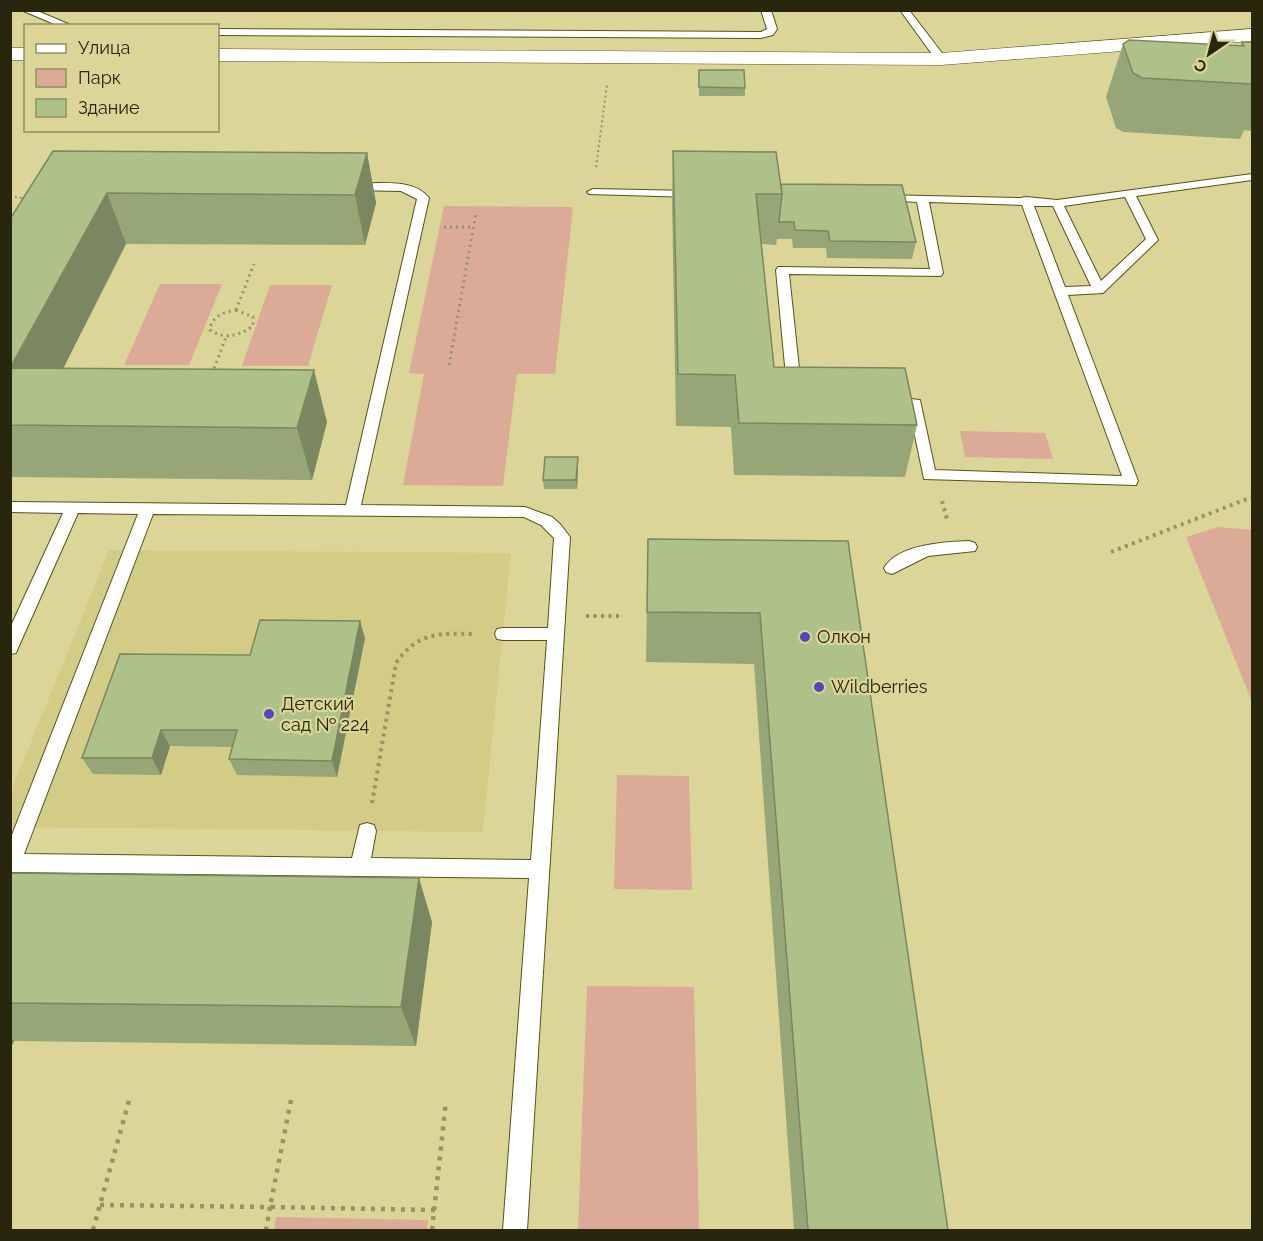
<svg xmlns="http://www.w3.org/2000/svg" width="1263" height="1241" font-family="Raleway,sans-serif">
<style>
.built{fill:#d2cc86}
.green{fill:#dbab97}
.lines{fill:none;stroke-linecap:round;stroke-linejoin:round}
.service-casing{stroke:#585215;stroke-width:2}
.minor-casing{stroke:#585215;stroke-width:1}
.path-far3{stroke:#989364;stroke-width:2;stroke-dasharray:2 3;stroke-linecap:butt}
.path-far2{stroke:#989364;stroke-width:3;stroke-dasharray:2 4;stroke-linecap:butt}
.path-far1{stroke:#989364;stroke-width:4;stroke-dasharray:3 4.5;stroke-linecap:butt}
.path{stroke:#989364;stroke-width:4.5;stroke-dasharray:4 6;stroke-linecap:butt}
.service{fill:#fff;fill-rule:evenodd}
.minor{fill:#fff;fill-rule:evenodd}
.wall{fill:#96a676}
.shaded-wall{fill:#7a8760}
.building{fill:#aec189;stroke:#7a8760;stroke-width:1.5}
.poi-dot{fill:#5646bd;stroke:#dbd598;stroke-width:2}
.labels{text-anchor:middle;stroke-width:4.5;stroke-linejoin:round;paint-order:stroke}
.poi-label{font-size:18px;fill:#28260d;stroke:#dbd598;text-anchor:start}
</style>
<rect width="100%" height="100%" fill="#dbd598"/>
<!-- built -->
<path class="built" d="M109,550L511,553L483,832L11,827L10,794Z"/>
<!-- green -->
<path class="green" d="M444,206L573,207L555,374H517L503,486L403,485L424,374L409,373Z
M160,284H222L189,365H124Z
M270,285H332L308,366H242Z
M960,431L1045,433L1053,459L965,457Z
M1218,527L1252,530V702L1186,537Z
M617,775L689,776L692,890L614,889Z
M587,986L694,987L699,1230H578Z
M276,1217L428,1220L427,1230H274Z"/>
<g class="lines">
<!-- service casing -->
<g class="service-casing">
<path id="service" d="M21,10H35L73,26H59Z
M761,10H771L777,29L773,35L761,38L218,35V29L761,32L767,29Z
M900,10H909L945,57V61H937Z
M1252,174V180L1136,196L1158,240L1103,293L1068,295L1138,481L1136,485L924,479L909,407H892L885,402L892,397L920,400L935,470L1122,476L1022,205L929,202L943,273L941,276L789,274L801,387L794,391L787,387L776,270L778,267L930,269L917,202L884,200L880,199V195L1021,198L1026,197L1057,200ZM1125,197L1146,239L1101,281L1064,206ZM1034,206H1053L1091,286L1065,287Z
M380,183C397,183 417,183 429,198L361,505L525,507L552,517L560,524L570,537L527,1230H503L529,878L10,872V840L138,514L78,513L18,648L16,653L10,654V628L63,513L10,512V502L346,505L417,199L401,191L352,190L346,187L352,184ZM153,514L524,517L541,525L554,538L548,628H503L497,629L495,634L497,639L503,640H547L531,860L371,858L376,831L374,825L367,823L360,825L352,858L24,854Z
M593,189L693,191L699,194L693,197L589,194L587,192Z
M969,541L975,543L977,547L975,551L928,556L892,574L886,572L884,568C898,544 945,542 969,541Z"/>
</g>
<!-- minor casing -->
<g class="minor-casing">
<path id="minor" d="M1252,29V41L941,65L218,61V49L941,53Z
M10,48H26V60H10Z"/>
</g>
<!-- path-far3 -->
<path class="path-far3" d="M596,167L607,85
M10,196L28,199"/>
<!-- path-far2 -->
<path class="path-far2" d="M444,227H473
M236,310L254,264
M236,310L253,317V326C239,336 225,340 210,330C211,317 223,312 236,310Z
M449,365L476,213
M212,374L226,337"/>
<!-- path-far1 -->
<path class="path-far1" d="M942,501L947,519
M1111,552L1252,497
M586,616H621
M372,803L396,663C418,632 439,633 474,634"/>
<!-- path -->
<path class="path" d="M291,1100L270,1207L435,1210
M100,1205L270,1207L266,1230
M93,1230L130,1097
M432,1230L446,1101"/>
<!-- service -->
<use href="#service" class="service"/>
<!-- minor -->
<use href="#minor" class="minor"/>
</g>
<!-- wall -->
<path class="wall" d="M1242,42H1252V131L1244,130L1240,139L1124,132L1116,128L1106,97L1123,44L1240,46Z
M699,70L745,88V96H699Z
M53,151L367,153L376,203L365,245L126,244L63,369L327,422L312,480L10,477V219Z
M673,151L781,184L916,242L912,259L827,258L826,248H793L792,239H777L776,245L761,244L774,367L917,425L905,477L734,475L731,427L676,426L672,201Z
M578,466L577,489H544L543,480Z
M648,539L848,541L948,1230H794L754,664L646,662Z
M365,638L337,777L237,775L229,759L233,747L170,746L161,775L93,774L82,758L250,655Z
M10,873L432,922L416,1046L14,1041L10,1050Z"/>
<!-- shaded-wall -->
<path class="shaded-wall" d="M367,153L376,203L365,245L355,195Z
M107,193L126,244L37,420L11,368Z
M314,370L327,422L312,480L297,428Z
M578,457V466L577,489L576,480Z
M360,621L365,638L337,777L332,761Z
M161,730L170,746L161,775L152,758Z
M419,878L432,922L416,1046L401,1007Z
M10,1038L14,1041L10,1050Z"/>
<!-- building -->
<path class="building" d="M1129,40L1244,46L1242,42H1252V84L1142,78L1133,73L1123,44Z
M699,70H744L745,88L699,87Z
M53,151L367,153L355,195L107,193L10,368V219Z
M673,151L776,152L782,194H756L774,367L905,368L917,425L739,423L735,375L678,374Z
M781,184L902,185L916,242L830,241L828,231L795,230L794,222H779L782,194Z
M11,368L314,370L297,428L10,425Z
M545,457H578L576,480H543Z
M648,539L848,541L948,1230H808L760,613L647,612Z
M260,620L360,621L332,761L229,759L237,730H161L152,758H82L120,654L250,655Z
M10,873L419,878L401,1007L10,1003Z"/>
<!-- markers -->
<g class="poi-dot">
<circle cx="805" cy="637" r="6"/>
<circle cx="819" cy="687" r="6"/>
<circle cx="269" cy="714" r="6"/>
</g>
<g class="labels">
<!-- poi labels -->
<g class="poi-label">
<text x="817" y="643">Олкон</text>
<text x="831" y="693">Wildberries</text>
<text x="281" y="710">Детский<tspan x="281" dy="21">сад № 224</tspan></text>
</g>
</g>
<!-- border -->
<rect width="1263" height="1241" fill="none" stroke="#28260d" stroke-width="24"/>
<!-- legend -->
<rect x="24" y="24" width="195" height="108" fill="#dbd598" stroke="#938f60" stroke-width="1.5"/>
<rect x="36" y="44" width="30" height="9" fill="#ffffff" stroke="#938f60" stroke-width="1.5"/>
<text x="78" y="54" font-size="18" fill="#28260d">Улица</text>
<rect x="36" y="69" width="30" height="18" fill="#dbab97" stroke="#938f60" stroke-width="1.5"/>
<text x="78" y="84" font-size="18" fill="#28260d">Парк</text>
<rect x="36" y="99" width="30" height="18" fill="#aec189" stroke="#938f60" stroke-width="1.5"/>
<text x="78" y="114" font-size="18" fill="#28260d">Здание</text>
<!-- north arrow -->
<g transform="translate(1209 54) rotate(215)" stroke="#dbd598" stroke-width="4.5" paint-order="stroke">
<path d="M0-4.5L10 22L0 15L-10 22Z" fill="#28260d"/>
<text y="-9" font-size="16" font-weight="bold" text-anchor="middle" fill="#28260d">С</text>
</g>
</svg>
